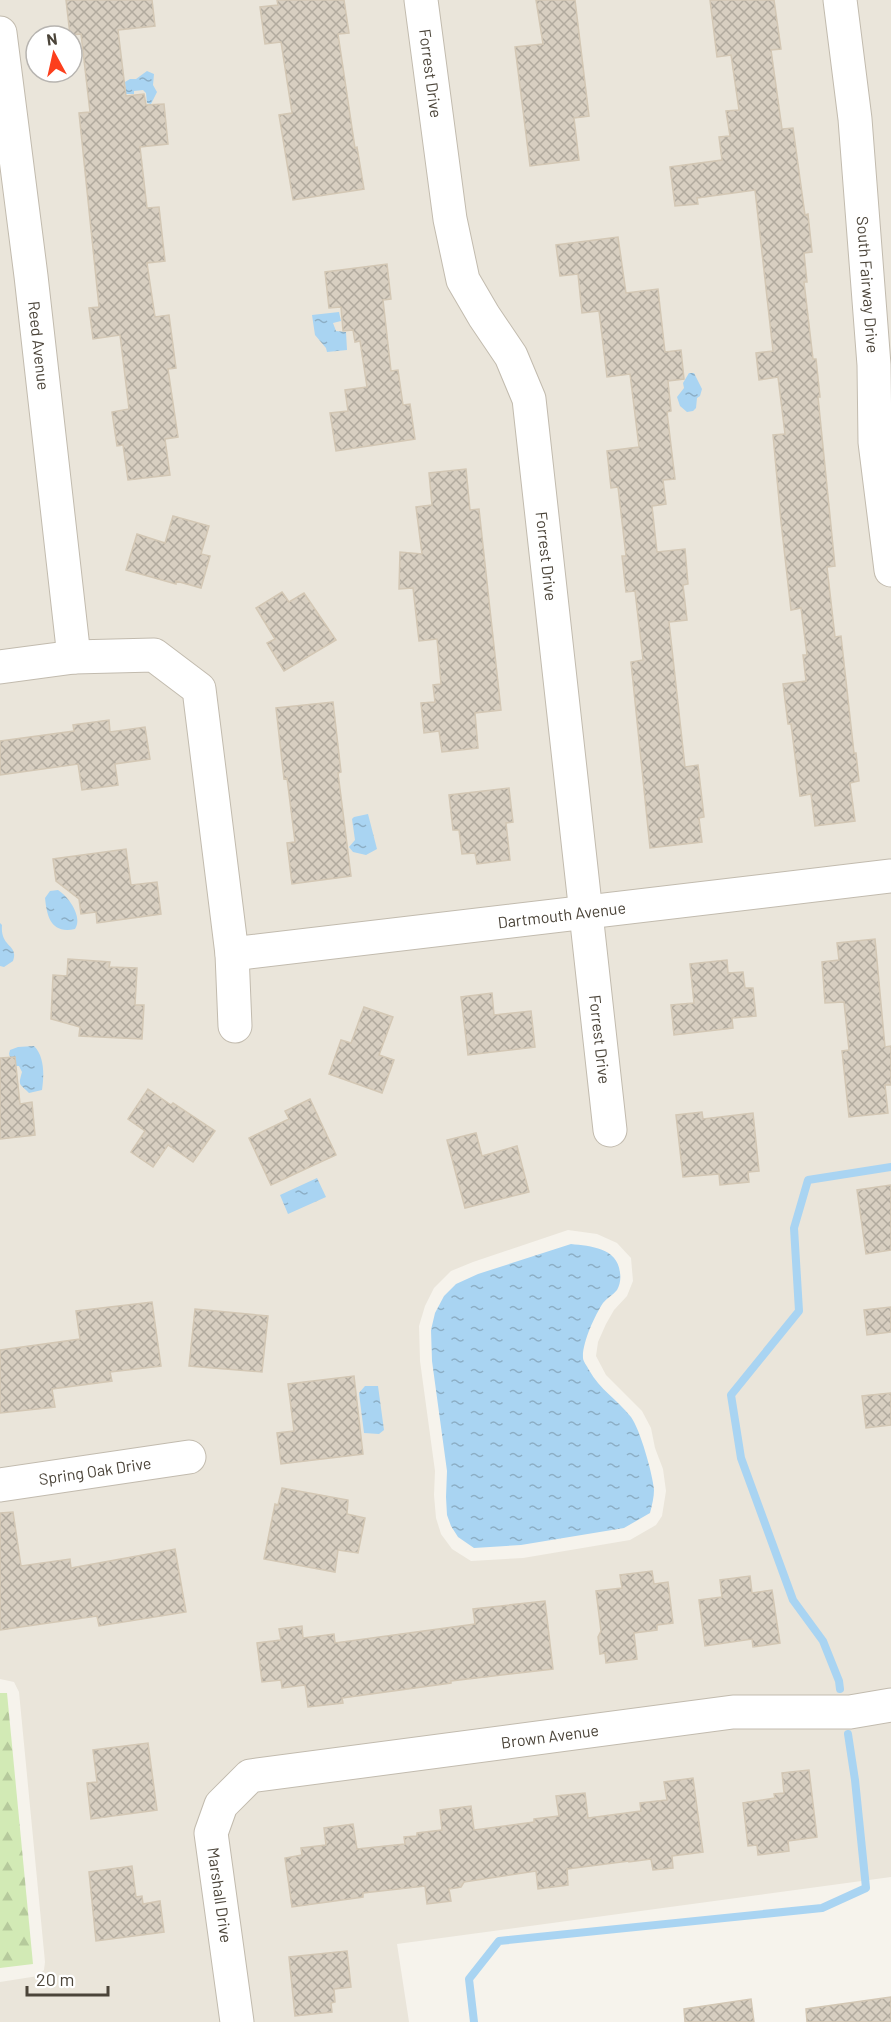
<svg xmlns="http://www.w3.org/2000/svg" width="891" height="2022" font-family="Barlow,sans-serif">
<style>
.residential{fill:#eae5da;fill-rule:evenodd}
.forest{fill:url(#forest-firs)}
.water{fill:url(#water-ripples)}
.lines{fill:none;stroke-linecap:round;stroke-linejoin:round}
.stream{stroke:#a9d4f2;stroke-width:8}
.building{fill:url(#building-cross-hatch);stroke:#d3c7b4;stroke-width:1.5}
.minor-casing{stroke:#c2bbae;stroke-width:35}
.minor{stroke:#fff;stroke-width:33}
.labels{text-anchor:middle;stroke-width:4.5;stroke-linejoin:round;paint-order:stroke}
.street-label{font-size:16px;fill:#4b4439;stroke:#fff}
</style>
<defs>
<pattern id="forest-firs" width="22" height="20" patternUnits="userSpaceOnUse" patternTransform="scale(1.5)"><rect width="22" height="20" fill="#d2eab5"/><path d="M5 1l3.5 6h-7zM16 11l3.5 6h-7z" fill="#b6ca9c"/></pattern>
<pattern id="water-ripples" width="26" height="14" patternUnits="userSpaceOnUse" patternTransform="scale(1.5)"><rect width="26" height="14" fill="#a9d4f2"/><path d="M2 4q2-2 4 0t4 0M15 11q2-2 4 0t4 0" fill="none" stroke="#8caec5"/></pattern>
<pattern id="building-cross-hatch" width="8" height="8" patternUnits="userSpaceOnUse" patternTransform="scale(1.5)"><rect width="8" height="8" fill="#d8cfc1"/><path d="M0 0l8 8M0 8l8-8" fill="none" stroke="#b1aa9e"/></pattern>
</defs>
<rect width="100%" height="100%" fill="#f6f3ec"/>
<!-- residential -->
<path class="residential" d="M0,0H891V1877L397,1944L409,2022H0V1982L38,1976L44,1970L45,1962L19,1692L14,1682L0,1679ZM36,36H72V72H36ZM568,1230L597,1234L617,1243L631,1258L633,1281L627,1296L614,1310L606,1324L598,1342L596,1356L606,1375L642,1411L651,1428L655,1448L663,1469L666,1491L662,1516L656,1525L630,1540L523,1558L471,1561L452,1549L441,1534L436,1518L434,1495L435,1471L420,1361L419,1326L425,1306L434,1288L451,1271L473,1262Z"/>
<!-- forest -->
<path class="forest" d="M0,1693H7L33,1964L0,1968Z"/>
<!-- water -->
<path class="water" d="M147,71L154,74L153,85L157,92L151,104L147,103L146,93L143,90L134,91V94H126L125,82L130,79H136Z
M339,312L341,321L333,323L336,331L346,332L347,350L327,352L326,348L315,335L312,315Z
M689,373H694L702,389L700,396L697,398L696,408L693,411L687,412L680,406L677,397L684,388L683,383Z
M368,814L377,849L366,855L353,852L349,847L355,840L352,819L354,817Z
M58,890C69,897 83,917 75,929C51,934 47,917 45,898L50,891Z
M0,923L2,925C0,948 19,944 13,961L4,967L0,966Z
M34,1046C45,1057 44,1076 42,1090L29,1093C19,1083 18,1086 22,1072L19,1066H14L9,1054L10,1050L18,1047Z
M317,1178L326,1197L288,1214L280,1195Z
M571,1244C591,1246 618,1248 620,1273C621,1278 620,1285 617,1290C613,1295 607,1298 603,1303C595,1315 582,1343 583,1358C583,1361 587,1366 589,1370C600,1390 617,1399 631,1417C640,1429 653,1475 654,1490C654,1497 652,1505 650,1513L624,1528L521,1545L490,1547L474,1548L458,1537L451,1526L447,1515L446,1497L447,1471L432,1361L431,1330L435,1313L444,1296L456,1284L478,1274Z
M365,1386H378L384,1430L379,1434L364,1433L359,1393Z"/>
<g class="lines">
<!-- stream -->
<path class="stream" d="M840,1689L839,1681L823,1641L793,1600L741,1458L731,1395L799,1311L794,1228L808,1180L891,1167
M474,2022L469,1979L499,1941L822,1908L866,1888L855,1780L848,1734"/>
</g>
<!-- building -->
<path class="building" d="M66,0H152L155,26L118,30L126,96L144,94L146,105L164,104L168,144L140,147L147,208L159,207L165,261L147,263L155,317L169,315L176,368L168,369L178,437L165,439L170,475L128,480L123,445L117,446L112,412L129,409L120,335L93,339L89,308L99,307L79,113L90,112L81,34L70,35Z
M277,0H344L349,33L338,34L355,148L357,147L364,189L293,200L279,115L292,113L281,42L265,44L260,7L278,5Z
M536,0H575L589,116L574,118L579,160L530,166L515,47L543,44Z
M710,0H774L781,49L771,50L782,129L793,128L805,215L808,214L812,252L804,253L807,282H804L813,359H816L820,397H818L835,566L827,567L835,637L841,636L854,753H856L859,781L850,783L855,821L815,826L811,794L800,796L791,724H788L783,684L806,681L803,655H807L801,608L791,610L781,522L773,435L785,434L778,377L759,380L756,353L773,351L755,190L697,198L698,204L675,206L670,167L722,160L719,137L730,136L726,111L739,110L731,55L717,57Z
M618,237L626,293L658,289L665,352L681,350L684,379L668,381L671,411L667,412L675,479L663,480L666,504L652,506L657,552L685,549L688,584L683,585L687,620L669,622L685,767L698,765L704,817L699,818L702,842L650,848L631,662L643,660L635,591L626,592L622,556H626L618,487L611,488L607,451L639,447L630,374L607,377L599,311L582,313L578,274L560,276L556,245Z
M387,264L391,299L383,300L391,371L398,370L403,405L410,404L415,439L336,451L330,413L348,411L345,390L367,387L360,341L355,342L353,330L343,331L341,307L329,308L325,272Z
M466,469L470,510L479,509L501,710L475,713L478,748L442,752L439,731L424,733L421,703L435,702L433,685L441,684L437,639L419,641L413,588L399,589L400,552L422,554L416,507L432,505L429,473Z
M173,516L209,526L201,554L210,556L201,588L176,581V584L126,570L137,534L165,543Z
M282,592L289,602L304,593L336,640L284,671L267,643L275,639L256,608Z
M333,702L341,772L338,773L351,876L292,884L287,843L295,842L287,778L284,779L276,708Z
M109,720L110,732L145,727L150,759L115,764L118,785L82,790L78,764L0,775V741L74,731L73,725Z
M509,788L513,822L506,823L510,860L477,864L475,853L462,854L459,830H453L449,795Z
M126,849L131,885L157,882L161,914L97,923L96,912L81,914L79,899L56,881L53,859Z
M875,939L885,1047L891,1046V1085H885L888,1113L849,1117L842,1051L849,1050L844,1002L825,1003L822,962L839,960L837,943Z
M68,959L110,962L109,967L137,968L135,1005H144L142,1039L79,1036L80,1027L51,1019L53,975L67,976Z
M727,960L728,973L743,972L745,988H753L756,1016L732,1018L733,1028L674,1035L671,1005L694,1003L690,964Z
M492,993L494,1015L531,1011L535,1047L468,1055L461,997Z
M364,1007L393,1017L379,1055L394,1060L382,1093L329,1074L341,1040L351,1043Z
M15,1057L20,1104L32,1102L35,1135L0,1139V1058Z
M148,1089L171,1105L173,1103L215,1131L193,1162L168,1145L153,1167L131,1152L145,1131L128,1119Z
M310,1099L336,1155L271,1185L249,1138L289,1119L285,1111Z
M702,1112L703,1119L753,1113L759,1171L748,1172L749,1182L720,1185L719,1174L683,1177L676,1115Z
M476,1133L482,1156L517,1146L529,1192L465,1208L447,1140Z
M891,1185V1250L866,1254L857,1190Z
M152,1302L161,1366L110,1372L112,1381L52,1389L55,1407L0,1413V1350L80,1339L76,1311Z
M891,1307V1332L867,1335L864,1310Z
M195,1309L268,1316L262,1372L189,1366Z
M354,1376L363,1454L281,1464L277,1433L294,1431L288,1384Z
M891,1393V1425L866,1428L862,1396Z
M282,1488L348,1500L347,1514L365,1518L358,1553L338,1550L335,1572L264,1559L275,1504L278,1505Z
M13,1512L21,1566L70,1559L71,1568L175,1549L186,1612L99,1626L97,1616L0,1630V1513Z
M652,1571L654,1584L668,1582L673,1623L657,1625V1630L634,1633L637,1659L606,1663L605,1653L600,1654L598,1637L601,1631L596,1591L622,1588L620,1575Z
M750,1576L752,1593L772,1590L780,1643L753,1647L752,1639L705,1646L699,1600L722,1597L720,1580Z
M545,1601L553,1669L451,1681V1683L342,1698L343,1703L308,1707L305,1685L282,1688L281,1680L262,1682L257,1643L281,1640L279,1629L302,1626L303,1638L334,1634L335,1643L475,1624L473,1609Z
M148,1743L157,1810L91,1819L87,1783L97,1782L93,1750Z
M809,1770L817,1837L788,1841L789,1851L758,1855L757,1845L748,1846L743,1803L775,1798L774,1794L784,1793L782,1773Z
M693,1778L703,1852L672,1856L673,1868L653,1870L651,1859L629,1862V1861L567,1869L568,1885L538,1889L536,1871L464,1882L461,1887L449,1889L451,1901L427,1904L425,1886L363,1893V1897L292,1907L285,1858L302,1855L301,1848L326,1845L324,1828L353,1824L357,1849L405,1844L404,1837L417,1836V1833L442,1830L440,1810L471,1806L474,1830L534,1822V1819L559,1816L556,1796L585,1793L588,1818L641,1811L640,1803L667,1800L664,1782Z
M132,1866L136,1897L142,1896L143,1904L160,1901L164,1932L96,1941L89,1872Z
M347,1951L351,1987L334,1989L335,2002L331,2003L332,2012L295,2016L289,1957Z
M891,1997V2022H807L806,2009Z
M751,1999L754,2022H685L684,2009Z"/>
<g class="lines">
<!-- minor casing -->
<g class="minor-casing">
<g id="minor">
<path id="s1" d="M421,0L450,219L463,280L484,316L511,356L529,399L610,1130"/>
<path id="s2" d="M840,0L855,119L874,365L875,442L891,570"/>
<path id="s3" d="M0,33L31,276L74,657"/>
<path d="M0,667L74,657L154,655L199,689L232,954L235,1026"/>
<path id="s4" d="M232,954L891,876"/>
<path id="s5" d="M0,1485L189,1457"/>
<path id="s6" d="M237,2022L211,1833L221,1805L250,1776L733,1712H850L891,1705"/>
</g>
</g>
<!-- minor -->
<use href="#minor" class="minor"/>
</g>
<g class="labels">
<!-- street labels -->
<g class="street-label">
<text dy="6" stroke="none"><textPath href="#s1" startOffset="74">Forrest Drive</textPath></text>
<text dy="6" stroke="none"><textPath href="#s2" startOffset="286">South Fairway Drive</textPath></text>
<text dy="6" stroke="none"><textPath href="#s3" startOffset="315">Reed Avenue</textPath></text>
<text dy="6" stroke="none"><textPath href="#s1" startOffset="578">Forrest Drive</textPath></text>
<text dy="6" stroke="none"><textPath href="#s4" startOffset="332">Dartmouth Avenue</textPath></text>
<text dy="6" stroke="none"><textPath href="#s1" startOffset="1064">Forrest Drive</textPath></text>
<text dy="6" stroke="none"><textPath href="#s5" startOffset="96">Spring Oak Drive</textPath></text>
<text dy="6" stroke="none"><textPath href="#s6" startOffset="564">Brown Avenue</textPath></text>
<text transform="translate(220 1895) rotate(82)" y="6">Marshall Drive</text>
</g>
</g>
<!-- north arrow -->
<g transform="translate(54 54) rotate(352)"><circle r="28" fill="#ffffff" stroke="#b7b4b0" stroke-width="1.5"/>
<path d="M0-4.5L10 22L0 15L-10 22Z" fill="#fc3f1d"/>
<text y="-9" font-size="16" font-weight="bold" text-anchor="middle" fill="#4b4439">N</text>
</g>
<!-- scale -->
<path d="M27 1986v9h81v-9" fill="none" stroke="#4b4439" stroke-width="3"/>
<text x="36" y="1986" font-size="18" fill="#4b4439" stroke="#ffffff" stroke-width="4.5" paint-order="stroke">20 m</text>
</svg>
